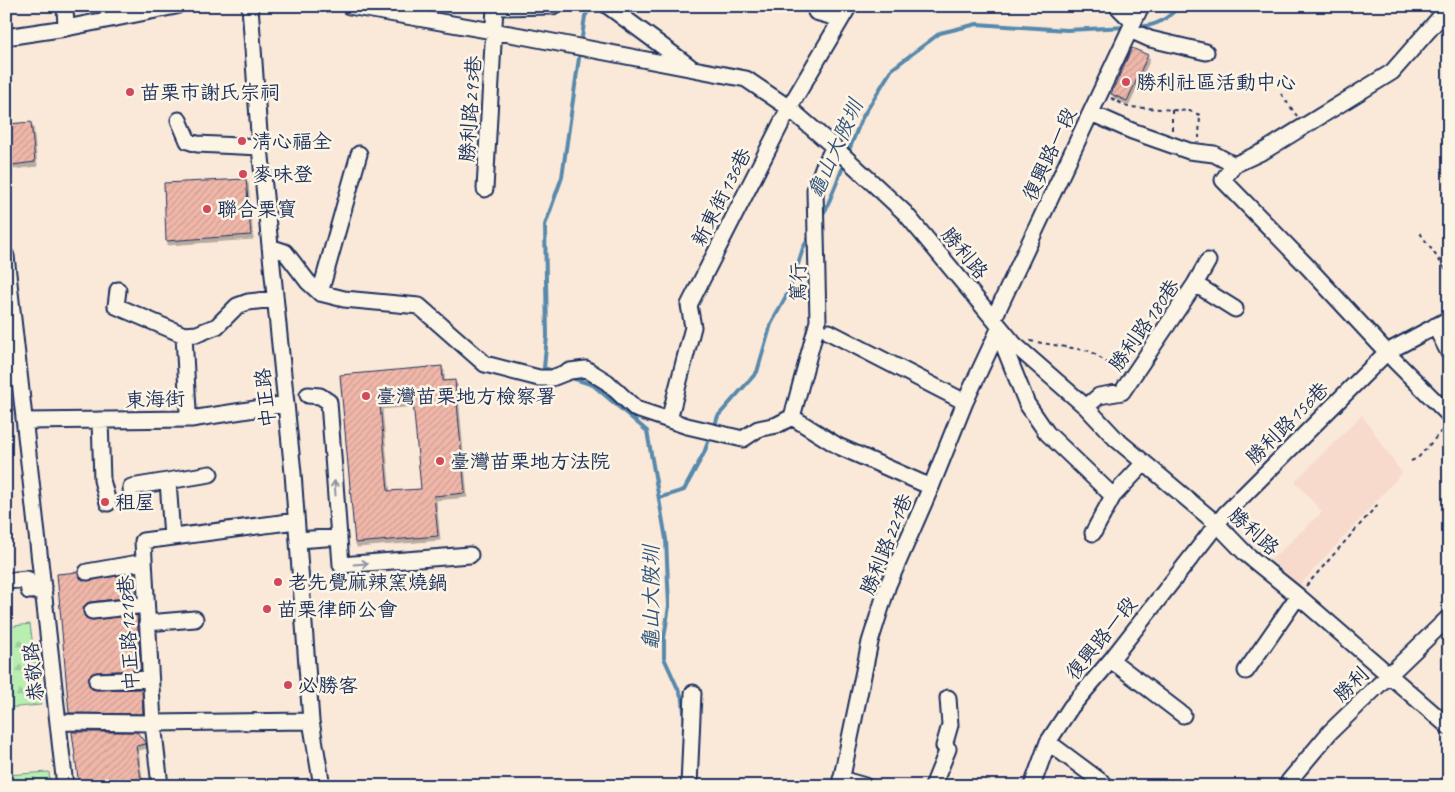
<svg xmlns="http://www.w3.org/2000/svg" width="1455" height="792" font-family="Caveat,'LXGW WenKai TC',sans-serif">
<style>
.built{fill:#f7dacb}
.forest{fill:url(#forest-firs);stroke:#6a8f88}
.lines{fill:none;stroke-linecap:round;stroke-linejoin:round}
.stream{stroke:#5789ac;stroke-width:4}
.building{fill:url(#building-hatch);stroke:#1b2f5e;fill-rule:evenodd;filter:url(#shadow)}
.minor-casing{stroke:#1b2f5e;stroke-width:19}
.path{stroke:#1b2f5e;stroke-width:2;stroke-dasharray:4 4;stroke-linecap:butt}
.minor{stroke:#fcf5e5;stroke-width:15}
.oneway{stroke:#8c92a2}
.poi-dot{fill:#d1495b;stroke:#fcf5e5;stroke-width:2}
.labels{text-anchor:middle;stroke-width:5;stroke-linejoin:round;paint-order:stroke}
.poi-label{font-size:20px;fill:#1b2f5e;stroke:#fcf5e5;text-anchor:start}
.street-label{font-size:20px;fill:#1b2f5e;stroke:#fcf5e5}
.water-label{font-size:21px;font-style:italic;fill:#34547e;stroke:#fcf5e5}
</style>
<defs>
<pattern id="forest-firs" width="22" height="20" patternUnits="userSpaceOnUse" patternTransform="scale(1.25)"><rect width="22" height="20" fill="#b8efb1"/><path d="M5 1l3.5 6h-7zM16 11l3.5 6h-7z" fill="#9ecd9b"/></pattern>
<pattern id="building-hatch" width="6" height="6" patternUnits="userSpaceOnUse" patternTransform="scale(1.25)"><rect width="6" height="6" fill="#f0b7a9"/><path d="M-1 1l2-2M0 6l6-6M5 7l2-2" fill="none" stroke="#cd9e94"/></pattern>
<filter id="shadow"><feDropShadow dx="2" dy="4" stdDeviation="0" flood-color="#0004"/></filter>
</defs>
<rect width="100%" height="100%" fill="#fae9d9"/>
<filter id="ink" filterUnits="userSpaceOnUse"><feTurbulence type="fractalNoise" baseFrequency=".02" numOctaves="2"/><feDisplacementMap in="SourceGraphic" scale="10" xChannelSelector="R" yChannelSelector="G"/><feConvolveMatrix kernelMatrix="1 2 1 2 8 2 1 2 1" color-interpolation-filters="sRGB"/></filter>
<g filter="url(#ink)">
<!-- built -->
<path class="built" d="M1362,415L1402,473L1299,586L1271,560L1322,512L1295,481Z"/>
<!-- forest -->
<path class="forest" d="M30,624L41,705L6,708V627Z
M49,772L50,786H6V775Z"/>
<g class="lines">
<!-- stream -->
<path class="stream" d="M1136,27C1155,26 1166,21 1179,6
M581,44L585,16L592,6
M847,155L862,118L892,69L940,33L977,24L1067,30L1127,27
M821,217L826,209L845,162
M556,372L544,368L547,336L545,225L562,177L580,51
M569,377L593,385L647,431L666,539L669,606L664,638V658L683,700L685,724
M714,428L718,416L757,372L771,324L791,287L803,248L811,234
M659,498L684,490L704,453L711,434"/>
</g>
<!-- building -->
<path class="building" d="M1132,48L1148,55L1127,101L1111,94Z
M31,122L35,162L12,165L8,124Z
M246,179L251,235L166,241L164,183Z
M442,366L443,381L455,380L465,493L434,496L438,536L355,543L340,375ZM413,402L421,489L388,491L380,405Z
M78,572L80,578L88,581L133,573L135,597L90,602L86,604L83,612L85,617L93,620L137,615L141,670L96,672L89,676L88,682L92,689L97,690L142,689L143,714L69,713L57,574Z
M72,732H137L146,744L136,746L142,786H79Z"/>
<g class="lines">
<!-- minor casing -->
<g class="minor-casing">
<path id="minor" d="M65,6L66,28
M250,6L260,147L293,473L311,721L322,786
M349,6L527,37L746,79L789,108L834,147L905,213L1015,345L1086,407L1116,439L1217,524L1246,554L1298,596L1449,727
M608,6L689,66
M814,6L816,12L841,19
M1117,6L1133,22
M1449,7L1392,72L1264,151L1234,165L1223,180L1305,264L1396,362L1449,415
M1130,30L1150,39L1206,52
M6,37L66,28L176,6
M1091,113L1132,131L1189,151L1214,154L1234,165
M179,120L188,141L197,144L260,147
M485,189L495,7L553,6
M270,247L285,252L308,282L320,293L344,299L419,306L485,364L539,378H552L570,371L586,369L607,382L636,409L687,426L743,439L758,429L777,425L792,417L838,446L931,487
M6,256L65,786
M1195,284L1208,261
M118,290L116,306L184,335L197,334L217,326L237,306L248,302L275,299
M320,293L359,154
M994,318L1141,6
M1435,326L1449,353
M1001,331L1005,349L1027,404L1047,433L1113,496
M829,332L965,402
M184,335L188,411L191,419
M308,395L320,396L329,402L341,565L470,555
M1086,407L1099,396L1122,392L1195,284L1235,309
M792,417L818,321L815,190L823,168L834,147
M100,420L102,480L108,503
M669,420L693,327L689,305L789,108L849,6
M25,421L191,419L286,404
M168,481L172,537
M132,501L131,487L210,474
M1093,533L1113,496L1144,463
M298,540L339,537
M87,572L144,562
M6,581L27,579L29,591L44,590
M92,611L146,605
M147,623L195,619
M1111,660L1183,715
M1246,671L1298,596
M97,681L150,679
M58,722L153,723L311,721
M1048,742L1107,786
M841,779L865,786
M160,786L153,723L143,541L296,521
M689,786L693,693
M840,786L870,642L888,585L931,487L965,402L1000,327
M933,786L948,749L944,746L950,725L948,698
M1032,786L1048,742L1071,707L1111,660L1225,514L1387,352L1449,319
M1288,786L1289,781L1330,732L1449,617"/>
</g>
<!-- path -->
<path class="path" d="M1281,94L1297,116
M1111,98L1128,107L1190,111L1200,115L1199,138
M1172,130V110
M1420,233L1449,274
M1030,341L1090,351L1115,368
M1411,461L1418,458L1444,428
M1306,586L1379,503
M6,733H13"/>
<!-- minor -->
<use href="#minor" class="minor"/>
</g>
<!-- one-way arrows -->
<defs><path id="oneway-shaft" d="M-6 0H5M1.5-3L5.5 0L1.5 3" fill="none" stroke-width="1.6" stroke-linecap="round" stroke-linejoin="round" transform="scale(1.25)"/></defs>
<g class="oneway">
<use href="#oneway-shaft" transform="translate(335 488) rotate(-94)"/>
<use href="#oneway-shaft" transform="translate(361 564) rotate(-4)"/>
</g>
</g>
<!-- markers -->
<g class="poi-dot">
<circle cx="1126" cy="82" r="5"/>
<circle cx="130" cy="92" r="5"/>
<circle cx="242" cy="141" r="5"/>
<circle cx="243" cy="174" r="5"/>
<circle cx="207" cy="209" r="5"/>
<circle cx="366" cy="396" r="5"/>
<circle cx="440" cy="461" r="5"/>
<circle cx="105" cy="502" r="5"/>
<circle cx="278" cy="582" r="5"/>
<circle cx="267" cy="609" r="5"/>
<circle cx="288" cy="685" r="5"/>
</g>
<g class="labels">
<!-- poi labels -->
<g class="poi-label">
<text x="1136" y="89">勝利社區活動中心</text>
<text x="140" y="99">苗栗市謝氏宗祠</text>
<text x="252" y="148">清心福全</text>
<text x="253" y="181">麥味登</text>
<text x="217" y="216">聯合栗寶</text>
<text x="376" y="403">臺灣苗栗地方檢察署</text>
<text x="450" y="468">臺灣苗栗地方法院</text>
<text x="115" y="509">租屋</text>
<text x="288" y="589">老先覺麻辣窯燒鍋</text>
<text x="277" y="616">苗栗律師公會</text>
<text x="298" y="692">必勝客</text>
</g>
<!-- street labels -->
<g class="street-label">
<text transform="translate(470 109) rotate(-86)" y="7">勝利路293巷</text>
<text transform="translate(1049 154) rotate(-65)" y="7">復興路一段</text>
<text transform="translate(721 197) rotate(-63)" y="7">新東街136巷</text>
<text transform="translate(965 253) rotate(50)" y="7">勝利路</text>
<text transform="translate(798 282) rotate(-91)" y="7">篤行</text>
<text transform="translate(1144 325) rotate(-55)" y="7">勝利路180巷</text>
<text transform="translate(265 398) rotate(-96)" y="7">中正路</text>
<text transform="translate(155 399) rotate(-2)" y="7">東海街</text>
<text transform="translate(1287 423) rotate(-45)" y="7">勝利路156巷</text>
<text transform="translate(1254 531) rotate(42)" y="7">勝利路</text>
<text transform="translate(886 544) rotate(-68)" y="7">勝利路221巷</text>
<text transform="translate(128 633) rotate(-93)" y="7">中正路1218巷</text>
<text transform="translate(1101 638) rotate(-51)" y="7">復興路一段</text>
<text transform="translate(33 672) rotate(-96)" y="7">恭敬路</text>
<text transform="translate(1351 684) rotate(-44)" y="7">勝利</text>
</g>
<!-- water labels -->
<g class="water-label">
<text transform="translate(835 149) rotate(-66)" y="7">龜山大陂圳</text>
<text transform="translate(651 598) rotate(-90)" y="7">龜山大陂圳</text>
</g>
</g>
<!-- margin -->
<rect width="1455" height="792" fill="none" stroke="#fcf5e5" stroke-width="25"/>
<rect x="12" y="12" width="1430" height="767" fill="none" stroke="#1b2f5e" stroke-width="2" filter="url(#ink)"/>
</svg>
